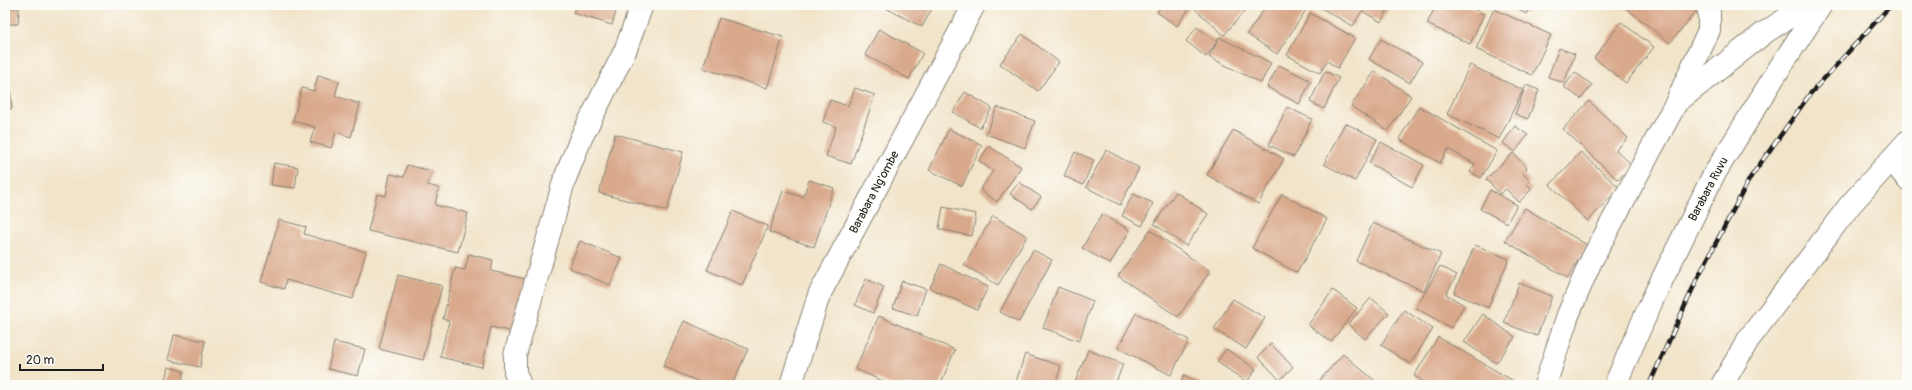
<svg xmlns="http://www.w3.org/2000/svg" width="1912" height="390" font-family="Pangolin,sans-serif">
<style>
.building{fill:#d9a98b}
.lines{fill:none;stroke-linecap:round;stroke-linejoin:round}
.minor-casing{stroke:#868072;stroke-width:24}
.minor{stroke:#fff;stroke-width:22}
.rail-casing{stroke:#1c1c1c;stroke-width:4.5}
.rail{stroke:#fdfcf7;stroke-width:3;stroke-dasharray:9;stroke-linecap:butt}
.labels{text-anchor:middle;stroke-width:3;stroke-linejoin:round;paint-order:stroke}
.street-label{font-size:12px;fill:#1c1c1c;stroke:#fdfcf7}
</style>
<rect width="100%" height="100%" fill="#fdfcf7"/>
<filter id="ink" filterUnits="userSpaceOnUse"><feTurbulence type="fractalNoise" baseFrequency=".025" numOctaves="2"/><feDisplacementMap in="SourceGraphic" scale="8" xChannelSelector="R" yChannelSelector="G"/><feConvolveMatrix kernelMatrix="1 2 1 2 8 2 1 2 1" color-interpolation-filters="sRGB"/></filter>
<filter id="wash" filterUnits="userSpaceOnUse"><feTurbulence type="fractalNoise" baseFrequency=".012" numOctaves="4" result="noise"/><feDisplacementMap in="SourceGraphic" scale="16" xChannelSelector="R" yChannelSelector="G"/><feGaussianBlur stdDeviation="0.9" result="paint"/><feColorMatrix in="noise" values="0 0 0 0 0 0 0 0 0 0 0 0 0 0 0 0 0 1.4 0 .05"/><feComposite in="paint" operator="in"/></filter>
<g filter="url(#wash)">
<rect width="100%" height="100%" fill="#f1e4c9"/>
<g id="blocks">
<!-- building -->
<path class="building" d="M576,5H618L612,25L573,13Z
M885,5H934L922,27L884,7Z
M1162,5H1192L1177,26L1157,12Z
M1198,5H1250L1224,35L1195,9Z
M1267,5H1299L1306,10L1277,54L1247,34Z
M1323,5H1385L1389,8L1381,22L1362,11L1353,26L1321,8Z
M1436,5H1465L1484,14L1470,44L1427,24Z
M1512,5H1531L1526,14Z
M1622,5H1701L1670,43Z
M10,8H19L18,24H8Z
M1494,9L1551,35L1532,75L1476,49Z
M1310,13L1355,38L1338,68L1327,61L1320,73L1287,55Z
M719,18L783,37L767,88L703,68Z
M1621,22L1654,47L1626,83L1594,58Z
M1197,27L1217,42L1219,37L1271,63L1261,83L1209,57L1217,42L1206,57L1186,41Z
M879,29L923,53L909,79L865,55Z
M1022,34L1059,62L1038,91L1000,64Z
M1381,39L1422,62L1410,83L1369,59Z
M1559,48L1575,54L1564,83L1548,77Z
M1279,65L1311,81L1299,104L1267,87Z
M1470,65L1523,90L1499,139L1447,114Z
M1325,71L1339,78L1324,109L1310,102Z
M1375,71L1411,96L1388,131L1351,106Z
M1575,72L1592,85L1581,99L1564,87Z
M318,75L339,81L335,96L360,104L351,137L336,132L331,148L310,142L315,127L293,121L302,88L314,91Z
M1526,85L1539,90L1528,119L1515,114Z
M5,87H10L12,109L5,110Z
M855,88L875,95L851,164L826,156L836,127L823,122L830,100L848,106Z
M965,92L992,108L980,128L953,112Z
M1589,101L1628,138L1616,150L1632,165L1618,180L1563,129Z
M1419,106L1497,151L1481,178L1470,172L1475,164L1448,149L1440,163L1399,139Z
M997,107L1035,121L1025,148L986,134Z
M1287,107L1312,119L1294,157L1269,145Z
M1345,123L1377,139L1355,181L1324,164Z
M1515,126L1528,135L1515,152L1503,143Z
M949,129L982,145L962,186L929,170Z
M1233,130L1284,159L1258,204L1207,175Z
M615,134L683,152L667,211L599,193Z
M1381,142L1424,165L1412,187L1369,163Z
M989,146L1021,167L997,202L980,190L993,171L979,161Z
M1106,150L1139,168L1120,205L1086,187Z
M1075,152L1094,160L1083,185L1064,176Z
M1581,152L1619,188L1588,221L1550,185Z
M1513,153L1527,168L1522,172L1530,181L1527,184L1532,189L1519,202L1506,189L1500,194L1486,179Z
M274,163L298,167L295,188L271,185Z
M5,165L9,166L5,177Z
M407,165L432,171L428,185L439,188L435,205L468,213L458,252L368,231L377,194L386,196L390,174L404,177Z
M809,180L834,188L814,247L769,232L783,191L803,197Z
M1019,182L1041,197L1032,209L1010,194Z
M1490,190L1517,205L1507,223L1480,209Z
M1176,192L1208,214L1186,246L1154,224Z
M1133,194L1153,203L1142,226L1122,216Z
M1282,194L1327,219L1297,273L1252,248Z
M943,207L976,214L972,236L939,229Z
M1525,208L1587,245L1568,278L1505,241Z
M733,211L768,226L742,285L707,270Z
M1102,214L1130,230L1110,264L1082,248Z
M993,216L1027,236L998,285L964,265Z
M279,220L306,227L304,234L366,252L353,299L286,280L284,289L261,282Z
M1373,223L1441,254L1424,291L1356,261Z
M1150,230L1210,271L1178,317L1118,276Z
M580,241L622,258L610,285L569,268Z
M1475,245L1509,259L1488,308L1454,293Z
M1033,250L1052,260L1019,322L1000,312Z
M469,254L493,260L491,271L525,279L513,332L491,327L482,367L440,357L449,321L443,319L455,268L465,270Z
M941,264L988,287L977,310L930,288Z
M1440,266L1457,275L1446,294L1464,305L1451,328L1416,308Z
M398,275L442,286L423,360L379,349Z
M866,279L884,287L873,313L855,305Z
M902,281L926,289L917,316L893,308Z
M1519,283L1552,296L1537,336L1504,323Z
M1058,287L1093,301L1079,341L1043,328Z
M1333,290L1357,308L1331,342L1308,325Z
M1371,298L1389,313L1365,339L1348,324Z
M1233,299L1265,318L1246,349L1214,329Z
M1404,310L1433,329L1410,364L1381,345Z
M1136,313L1189,340L1171,375L1118,348Z
M1483,314L1515,337L1496,363L1464,342Z
M879,316L955,350L940,385H892L855,369Z
M684,321L748,349L732,385H706L663,366Z
M174,335L205,341L200,367L168,360Z
M1438,337L1517,383L1516,385H1429L1414,376Z
M334,342L365,349L358,376L328,369Z
M1271,344L1293,367L1280,380L1258,357Z
M1226,349L1256,369L1247,382L1217,362Z
M1088,350L1123,364L1115,385H1074Z
M1025,354L1061,366L1055,385H1015Z
M1343,354L1380,385H1326L1320,380Z
M168,367L184,371L181,385H164Z
M1184,375L1204,385H1180Z
M1271,381L1279,385H1269Z"/>
</g>
</g>
<g filter="url(#ink)">
<use href="#blocks" fill-opacity="0" stroke="#868072" stroke-width="1"/>
<g class="lines">
<!-- minor casing -->
<g class="minor-casing">
<path id="minor" d="M1678,101L1764,33L1808,5
M1892,159L1907,179
M520,385L515,372V355L564,181L581,138L625,51L642,5
M791,385L819,295L974,5
M1545,385L1568,315L1591,261L1676,103L1709,30V10L1707,5
M1615,385L1654,296L1713,176L1782,64L1821,5
M1722,385L1748,340L1850,205L1907,142"/>
</g>
<!-- minor -->
<use href="#minor" class="minor"/>
<!-- rail casing -->
<g class="rail-casing">
<path id="rail" d="M1649,385L1698,277L1750,178L1810,94L1891,5"/>
</g>
<!-- rail -->
<use href="#rail" class="rail"/>
</g>
</g>
<g class="labels">
<!-- street labels -->
<g class="street-label">
<text transform="translate(1708 189) rotate(-62)" y="4">Barabara Ruvu</text>
<text transform="translate(874 192) rotate(-62)" y="4">Barabara Ng'ombe</text>
</g>
</g>
<!-- margin -->
<rect width="1912" height="390" fill="none" stroke="#fdfcf7" stroke-width="20"/>
<!-- scale -->
<path d="M20 364v6h83v-6" fill="none" stroke="#1c1c1c" stroke-width="2"/>
<text x="26" y="364" font-size="12" fill="#1c1c1c" stroke="#fdfcf7" stroke-width="3" paint-order="stroke">20 m</text>
</svg>
